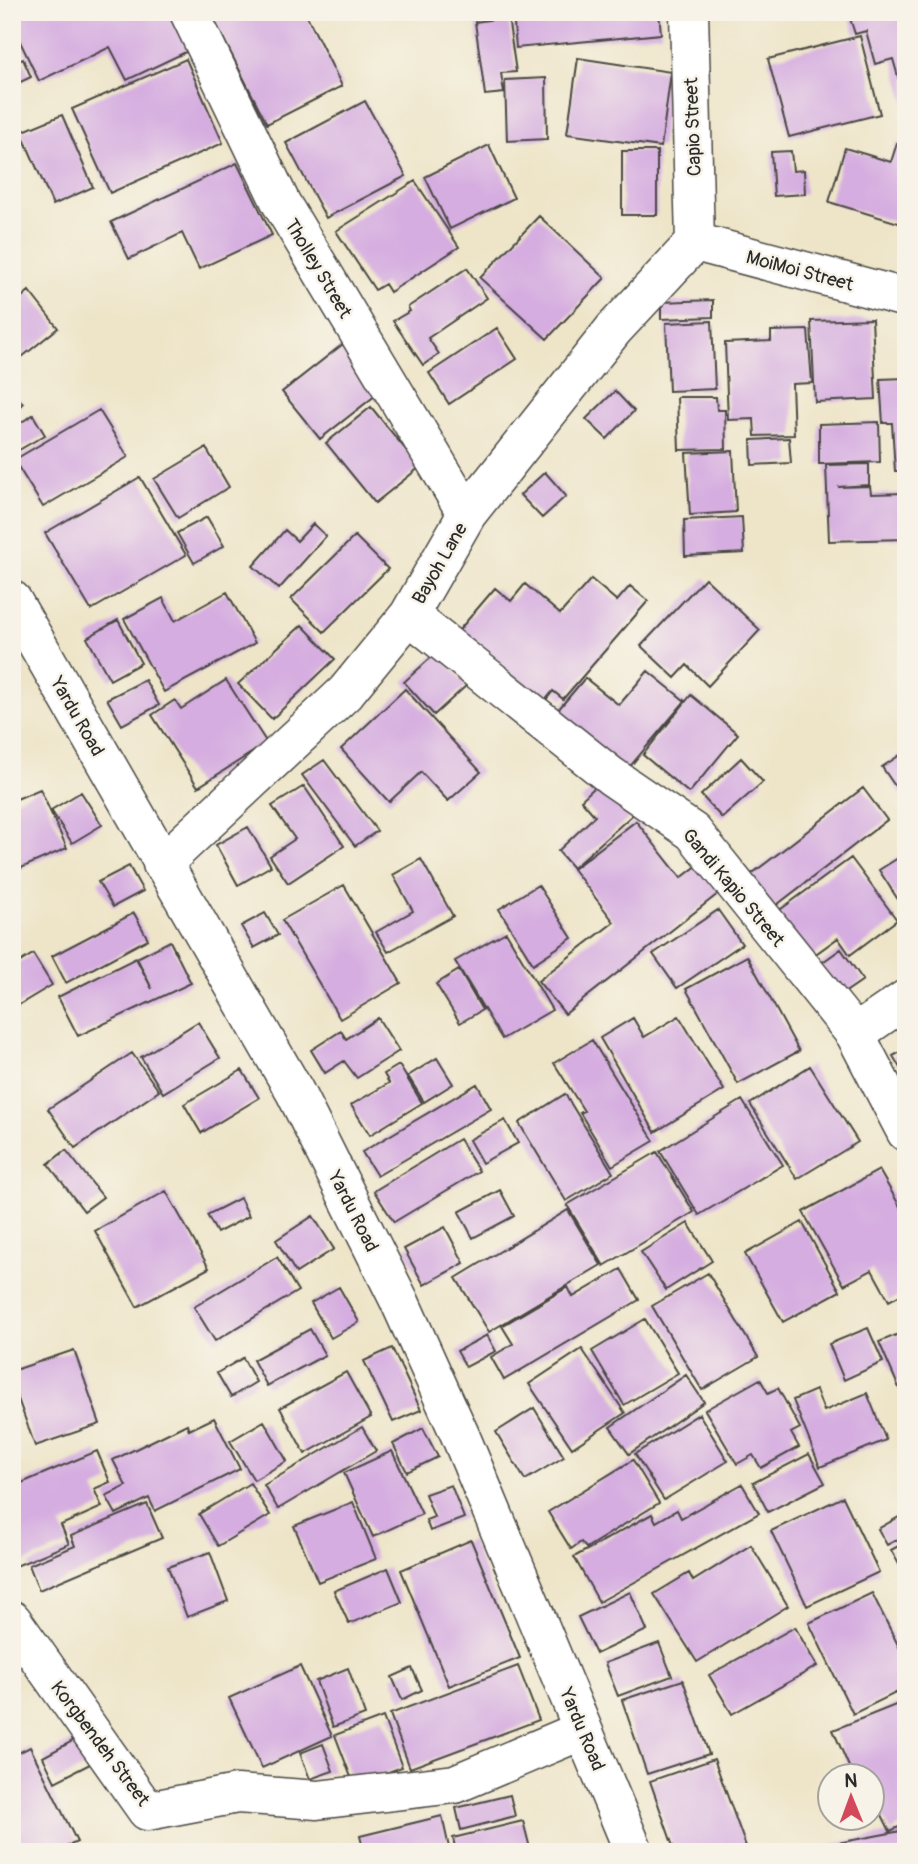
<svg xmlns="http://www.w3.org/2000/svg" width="918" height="1864" font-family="Pangolin,sans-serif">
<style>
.building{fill:#d5ade0}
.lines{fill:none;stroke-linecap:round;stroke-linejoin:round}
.minor-casing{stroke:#484743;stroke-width:41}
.minor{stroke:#fff;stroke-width:38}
.labels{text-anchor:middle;stroke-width:5;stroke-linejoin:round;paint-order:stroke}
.street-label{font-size:19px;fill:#2b2b2b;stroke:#f7f3e8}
</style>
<rect width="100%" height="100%" fill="#f7f3e8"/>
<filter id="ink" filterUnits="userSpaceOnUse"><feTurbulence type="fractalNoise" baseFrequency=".0143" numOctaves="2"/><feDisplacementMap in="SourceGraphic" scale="14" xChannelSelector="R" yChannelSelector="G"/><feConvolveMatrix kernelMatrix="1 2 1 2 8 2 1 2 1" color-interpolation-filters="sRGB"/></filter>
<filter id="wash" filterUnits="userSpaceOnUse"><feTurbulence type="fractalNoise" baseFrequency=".00686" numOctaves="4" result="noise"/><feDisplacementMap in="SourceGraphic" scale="28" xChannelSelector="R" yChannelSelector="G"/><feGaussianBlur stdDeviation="1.57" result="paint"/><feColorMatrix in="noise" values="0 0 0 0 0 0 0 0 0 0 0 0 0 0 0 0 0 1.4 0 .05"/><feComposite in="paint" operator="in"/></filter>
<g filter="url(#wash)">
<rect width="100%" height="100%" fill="#eee5c9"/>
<g id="blocks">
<!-- building -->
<path class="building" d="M12,12H172L190,50L127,80L110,47L39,81L12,25Z
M210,12H305L342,86L267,124Z
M513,12H659L661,34L516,48Z
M848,12H906V105L893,59L875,64L866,31L855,34Z
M508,17L516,72L501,73L504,93L485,95L475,22Z
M860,36L880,114L789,137L768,59Z
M578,58L671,72L661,147L567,134Z
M23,59L31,77L12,86V64Z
M186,59L223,143L110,193L72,109Z
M546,78L547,139L507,141L505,80Z
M365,101L406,176L326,218L286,143Z
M62,115L93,187L53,205L21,132Z
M897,143L906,145L905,225L829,202L845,148L891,162Z
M489,145L514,198L450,229L425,177Z
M622,151H657V215H622Z
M791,151L793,171L804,170L805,194L774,196L771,152Z
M237,163L272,235L199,269L182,233L129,259L111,222Z
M415,181L459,247L390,292L385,284L375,290L336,231Z
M539,216L605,278L547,339L480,278Z
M467,268L487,298L428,338L439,354L423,365L393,321L410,311L408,307Z
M29,291L58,328L12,365V305Z
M713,300V317L661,319V302Z
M872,319L876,399L815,402L811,321Z
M712,321L715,389L669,391L666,323Z
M497,328L517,359L449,404L429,373Z
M808,330L812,383L792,384L794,435L755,436L754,419L728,420L725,343L771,341V331Z
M343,344L381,391L320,439L282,392Z
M906,378V471H895L892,423H883L880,379Z
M615,391L634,411L607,439L586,419Z
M12,392L23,403L12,414Z
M677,397H716L717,410H725L726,449L679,450Z
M371,407L420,467L375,503L326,443Z
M99,410L128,457L43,507L14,460Z
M33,415L45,435L12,454V428Z
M879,422L880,462L819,464V424Z
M789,438L791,463L752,465L751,440Z
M206,448L229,487L178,518L154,479Z
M733,451L736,512L690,515L686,453Z
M869,464V485L838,487L870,486L871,494L906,493V539L829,541L826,465Z
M545,472L566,496L542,518L520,495Z
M140,477L186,555L91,610L45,533Z
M207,517L224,546L194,563L177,533Z
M742,517L744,553L685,556L684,520Z
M313,524L326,536L279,589L253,566L285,530L297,541Z
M355,536L388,569L324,632L291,599Z
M705,578L760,630L708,686L687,665L675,678L641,646Z
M591,579L617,601L630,586L648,601L563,699L553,691L539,708L454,636L495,588L511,601L525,584L560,614Z
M227,592L255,643L164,692L124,619L163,598L175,621Z
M118,620L141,663L110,680L87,638Z
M302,625L335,659L272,719L238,684Z
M437,652L467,685L434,715L404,682Z
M648,671L685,701L622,776L552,717L585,678L619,705Z
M145,680L159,705L122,725L107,699Z
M226,680L267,743L198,787L152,715L175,700L181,709Z
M405,689L481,772L448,801L421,772L389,802L341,749Z
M691,695L738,734L689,793L643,755Z
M906,751V802L882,767Z
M741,758L763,782L722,818L701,795Z
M324,760L377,831L355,846L302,775Z
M607,776L638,810L573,868L558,851L595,816L581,800Z
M304,786L344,846L288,883L270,856L295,839L272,806Z
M863,788L887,820L774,907L749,876Z
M40,789L67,848L12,872V801Z
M81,792L102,825L72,843L51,810Z
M636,821L681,878L698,865L719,893L565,1014L538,981L614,922L573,869Z
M248,827L271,866L238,885L216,845Z
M906,853V912L879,870Z
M851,858L897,920L850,955L838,938L810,958L777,912Z
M421,859L453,916L388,952L376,932L413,911L393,875Z
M129,866L143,891L113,907L98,882Z
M344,885L401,983L340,1019L282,920Z
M538,885L572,938L533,964L499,909Z
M718,910L742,944L677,988L653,954Z
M134,913L148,939L66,983L52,956Z
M265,913L278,935L254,948L241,926Z
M506,932L552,1010L502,1039L455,961Z
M170,941L191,983L78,1036L58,997L136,958L152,989L137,958Z
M841,949L863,980L841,995L820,964Z
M33,954L52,985L12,1009V967Z
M747,956L799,1051L738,1084L686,989Z
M459,970L482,1010L460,1023L436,984Z
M679,1016L724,1090L655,1132L600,1038L633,1018L644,1037Z
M378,1018L399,1051L357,1078L344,1061L325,1073L311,1050L341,1031L346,1039Z
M198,1022L220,1058L163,1093L141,1057Z
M592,1040L654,1141L612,1166L580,1113L584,1111L554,1063Z
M906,1049V1078L893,1056Z
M132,1053L159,1091L75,1148L48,1109Z
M437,1058L453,1084L424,1102L408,1076Z
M399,1065L422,1103L370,1135L351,1105L389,1083L384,1074Z
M810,1066L858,1142L797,1179L750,1104Z
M242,1070L259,1098L201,1133L184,1104Z
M477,1084L491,1109L377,1176L362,1152Z
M565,1094L613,1173L566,1201L519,1123Z
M742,1100L783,1165L699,1215L660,1151Z
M505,1120L518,1143L482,1163L469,1140Z
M459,1139L479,1171L394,1222L374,1191Z
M66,1150L103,1197L84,1211L48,1164Z
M657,1152L694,1212L604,1266L567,1205Z
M879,1170L906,1217V1292L889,1301L872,1270L844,1285L803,1212Z
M500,1190L514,1216L473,1238L459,1212Z
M166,1191L209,1268L137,1307L95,1231Z
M240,1198L249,1216L217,1233L207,1215Z
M568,1210L601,1265L489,1332L456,1278Z
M313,1216L334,1249L296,1273L276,1240Z
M802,1222L840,1291L783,1322L745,1254Z
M688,1223L712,1261L666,1290L641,1252Z
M445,1227L464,1263L424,1285L404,1249Z
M277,1257L298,1291L215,1341L194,1307Z
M621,1269L639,1300L504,1380L491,1357L513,1344L502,1326L568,1287L573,1297Z
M708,1273L758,1357L702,1390L652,1306Z
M339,1287L359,1322L331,1338L311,1303Z
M645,1319L678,1373L624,1405L592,1351Z
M868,1328L883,1362L844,1380L829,1344Z
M310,1329L325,1355L267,1386L253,1360Z
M906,1331V1404L879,1342Z
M487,1335L496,1351L466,1367L457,1351Z
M392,1348L421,1410L393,1422L364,1361Z
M582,1349L625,1413L572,1448L529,1384Z
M74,1350L100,1424L35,1446L12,1382V1371Z
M243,1358L256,1382L231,1397L217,1373Z
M346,1372L371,1417L305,1454L280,1408Z
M686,1375L704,1402L629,1454L610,1427Z
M760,1379L768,1393L778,1388L800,1428L791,1433L799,1447L761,1468L753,1455L737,1464L705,1410Z
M816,1390L824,1411L867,1393L886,1440L820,1467L793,1400Z
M534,1408L564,1457L525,1480L496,1432Z
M699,1414L728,1461L664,1500L635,1454Z
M214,1418L240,1469L155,1511L149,1498L116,1514L106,1496L126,1486L113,1460L187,1424L189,1430Z
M264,1421L287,1461L254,1480L230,1441Z
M362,1427L376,1451L278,1509L264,1485Z
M423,1428L438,1457L407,1472L393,1444Z
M97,1451L110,1482L94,1489L102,1507L61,1525L69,1544L16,1566L12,1557V1487Z
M392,1451L422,1514L373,1537L344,1473Z
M809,1454L825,1483L768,1512L753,1483Z
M633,1460L659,1503L586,1548L581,1542L571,1549L548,1512Z
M250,1483L270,1515L218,1546L199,1514Z
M742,1484L759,1513L599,1602L574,1557L652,1514L656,1522L677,1510L681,1518Z
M451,1485L464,1518L430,1531L426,1520L434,1517L425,1494Z
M843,1497L879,1572L807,1606L771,1531Z
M353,1502L376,1559L318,1582L294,1526Z
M147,1504L162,1538L39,1590L29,1565L75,1546L71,1536Z
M906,1513V1535L887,1545L878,1529Z
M471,1540L520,1658L449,1686L401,1570Z
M906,1542V1577L891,1550Z
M751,1545L788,1606L697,1662L654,1594L689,1573L693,1581Z
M210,1552L228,1601L187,1617L168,1567Z
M388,1568L402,1602L349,1624L334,1591Z
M630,1592L647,1630L596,1654L578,1617Z
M872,1593L906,1661V1688L853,1714L809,1623Z
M795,1627L817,1666L732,1714L709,1675Z
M659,1643L672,1676L618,1696L605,1663Z
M300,1666L332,1736L262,1768L229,1698Z
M518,1666L539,1720L410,1768L390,1714Z
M348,1668L365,1715L333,1727L316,1681Z
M412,1668L422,1690L402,1700L392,1677Z
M683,1680L709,1754L647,1774L622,1700Z
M898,1704L906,1719V1824L890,1831L872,1795V1776H853L833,1730Z
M383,1717L402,1767L354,1785L335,1735Z
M76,1739L90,1764L55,1782L43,1757Z
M323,1744L333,1771L310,1779L300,1753Z
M30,1747L77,1842L56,1852H12V1756Z
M714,1759L748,1852H675L650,1781Z
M510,1795L515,1816L461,1830L456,1808Z
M442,1816L450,1852H364L360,1836Z
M523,1821L531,1852H456L453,1838Z
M906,1830V1852H833L832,1844Z"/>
</g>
</g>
<g filter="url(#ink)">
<use href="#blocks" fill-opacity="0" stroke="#484743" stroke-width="2"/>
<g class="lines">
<!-- minor casing -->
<g class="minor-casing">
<path id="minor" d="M189,12L281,203L467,514
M689,12L695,242
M695,242L906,298
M12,600L295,1092L399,1300L460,1435L634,1852
M409,615L611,776L693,832L855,1034L906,1132
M162,864L345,693L409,615L467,514L614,329L695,242
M855,1034L906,999
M12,1620L147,1811L237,1794L317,1800L455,1784L583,1730"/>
</g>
<!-- minor -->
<use href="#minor" class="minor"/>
</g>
</g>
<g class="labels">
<!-- street labels -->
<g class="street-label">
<text transform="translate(692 127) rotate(-92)" y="7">Capio Street</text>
<text transform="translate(319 268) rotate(59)" y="7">Tholley Street</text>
<text transform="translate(800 270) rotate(15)" y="7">MoiMoi Street</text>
<text transform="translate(439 563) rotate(-60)" y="7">Bayoh Lane</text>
<text transform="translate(78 716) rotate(60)" y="7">Yardu Road</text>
<text transform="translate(734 887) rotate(50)" y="7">Gandi Kapio Street</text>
<text transform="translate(354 1211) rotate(63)" y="7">Yardu Road</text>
<text transform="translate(583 1729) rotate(67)" y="7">Yardu Road</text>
<text transform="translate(101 1743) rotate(53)" y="7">Korgbendeh Street</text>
</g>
</g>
<!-- margin -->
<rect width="918" height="1864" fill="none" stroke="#f7f3e8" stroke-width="42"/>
<!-- north arrow -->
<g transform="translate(851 1797) rotate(359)"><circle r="33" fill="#f7f3e8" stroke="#a5a39c" stroke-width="2"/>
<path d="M0-5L12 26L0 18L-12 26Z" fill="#d1495b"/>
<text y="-10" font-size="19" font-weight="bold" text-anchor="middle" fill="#2b2b2b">N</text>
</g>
</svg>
